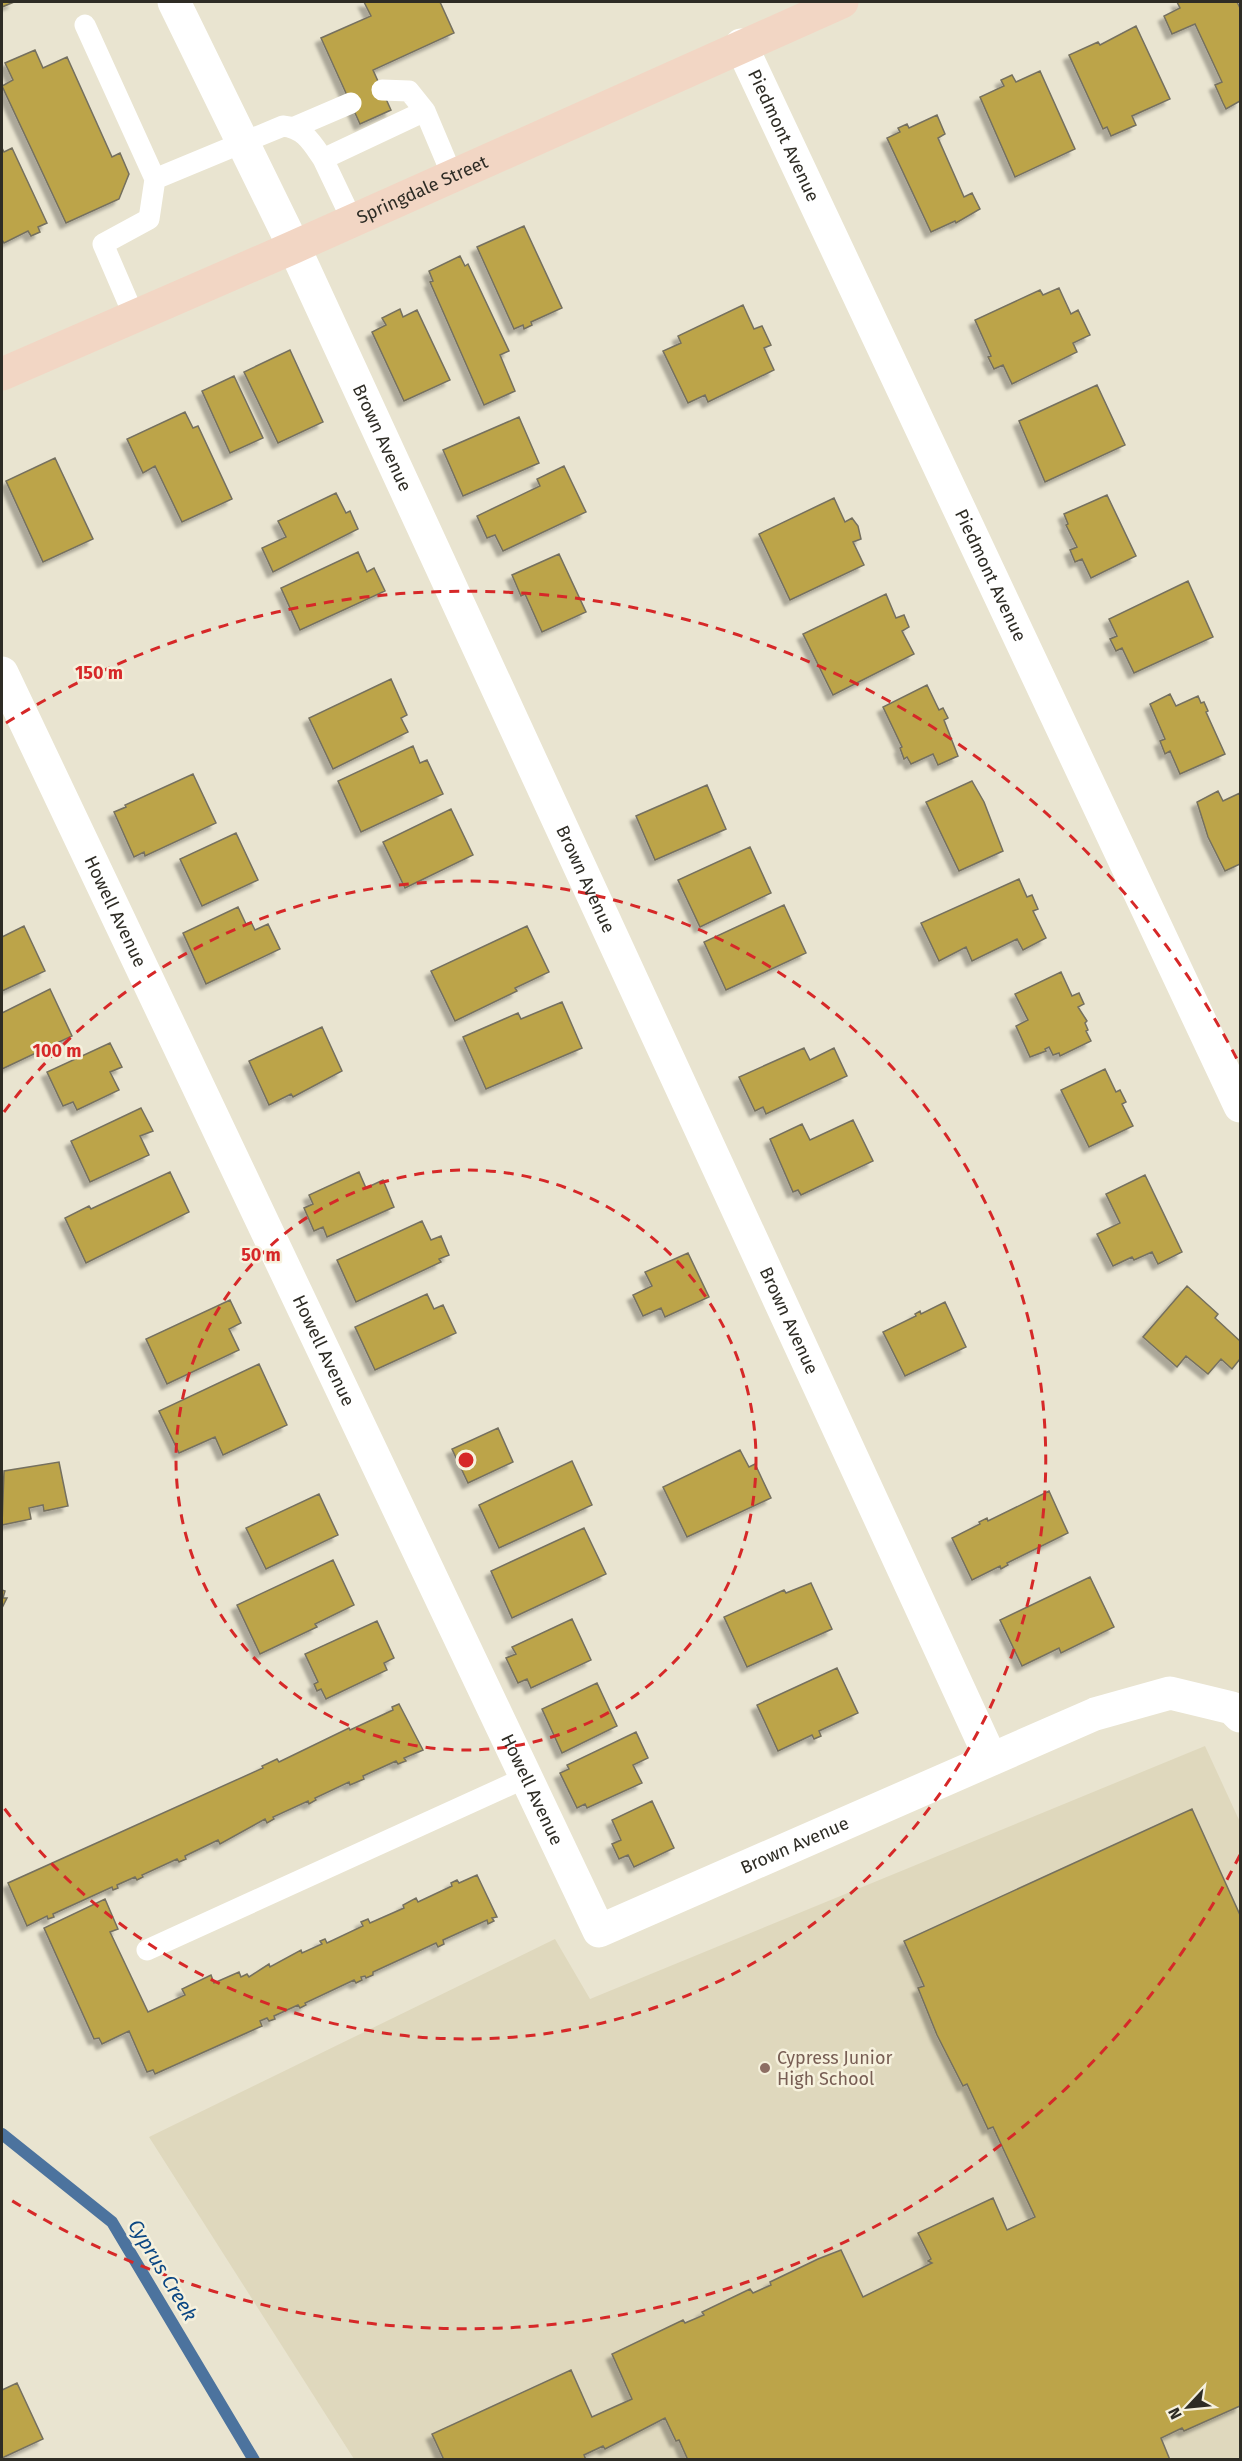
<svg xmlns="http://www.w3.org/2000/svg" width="1242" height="2461" font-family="'Fira Sans',sans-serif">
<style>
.built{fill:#dfd8bd}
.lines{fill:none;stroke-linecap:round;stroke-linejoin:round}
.stream{stroke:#4c739e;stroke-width:12}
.building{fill:#bca448;stroke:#75705f;stroke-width:1.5;filter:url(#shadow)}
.lane{stroke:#fff;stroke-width:21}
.street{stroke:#fff;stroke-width:33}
.secondary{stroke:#f2d6c4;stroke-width:33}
.ring{fill:none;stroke:#d62828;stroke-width:3;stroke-dasharray:10 8}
.education-dot{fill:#8d6e63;stroke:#f6f1dd;stroke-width:2}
.labels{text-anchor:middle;stroke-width:5;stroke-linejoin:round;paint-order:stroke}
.street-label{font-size:18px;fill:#2e2c25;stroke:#f6f1dd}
.education-label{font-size:18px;fill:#785e54;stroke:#f6f1dd;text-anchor:start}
.water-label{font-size:20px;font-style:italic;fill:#0b4783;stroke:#f6f1dd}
.centre{fill:#d62828;stroke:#f6f1dd;stroke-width:3}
.ring-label{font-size:18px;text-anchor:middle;font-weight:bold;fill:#d62828;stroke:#f6f1dd;stroke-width:5;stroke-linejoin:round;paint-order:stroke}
</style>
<defs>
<filter id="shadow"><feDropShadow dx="-5.5" dy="5.5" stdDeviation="1.5" flood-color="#0004"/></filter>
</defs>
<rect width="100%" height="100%" fill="#e9e4d0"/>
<!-- built -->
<path class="built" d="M1205,1746L1240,1822V2459H354L149,2137L555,1939L590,1999Z"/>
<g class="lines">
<!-- stream -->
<path class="stream" d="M2,2134L112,2222L254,2460"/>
</g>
<!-- building -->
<path class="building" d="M2,2H14L2,7Z
M364,2H440L454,33L373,70L391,110L360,124L321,38L371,16Z
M1177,2H1237L1240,8V101L1226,109L1223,103L1215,85L1222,82L1195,24L1172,34L1164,16L1180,8Z
M1136,26L1170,99L1132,116L1136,125L1111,136L1107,127L1103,129L1069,55L1098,42L1100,45Z
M35,50L43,68L67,57L112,157L120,153L129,174L119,199L66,223L2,86L13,80L5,63Z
M1040,71L1075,149L1015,177L980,97L1004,86L1001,80L1012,75L1016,82Z
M937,115L945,134L938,138L957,181L964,197L972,193L980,209L956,223L955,221L931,232L887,138L900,132L898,128L907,124L909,128Z
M2,148L4,152L12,148L47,223L38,227L40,232L31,236L28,231L4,243L2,240Z
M524,226L562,308L531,322L532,325L524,329L523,325L514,329L477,247Z
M460,256L465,266L468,264L509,351L500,355L515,391L484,405L430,282L433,281L429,271Z
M1059,288L1071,314L1078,310L1090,335L1073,343L1077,352L1012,384L1003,365L994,369L988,357L991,356L975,320L1040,290L1043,295Z
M743,305L754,329L762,326L771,345L764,348L774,370L708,402L705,395L688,403L663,351L681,343L678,336Z
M400,309L403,317L417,310L450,380L404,401L372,332L386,325L382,318Z
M290,350L323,422L278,443L244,372Z
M234,376L263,438L230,453L202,391Z
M1097,385L1125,445L1045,482L1019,421Z
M185,412L193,428L198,426L232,499L182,522L155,466L143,473L127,439Z
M519,417L539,463L463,496L443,450Z
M55,458L93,539L43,562L6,481Z
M564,466L586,512L503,551L495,535L487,538L477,516L540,486L537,479Z
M336,493L346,513L350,511L358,529L273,572L262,548L286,537L278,521Z
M1107,495L1136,556L1091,578L1082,559L1075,562L1070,550L1077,547L1066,525L1068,524L1064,514Z
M834,498L845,522L852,518L858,526L861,539L853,542L864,565L790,600L759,534Z
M358,552L367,572L374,568L385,591L300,630L281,588Z
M559,554L586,612L542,632L525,594L521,596L512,575Z
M1188,581L1213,637L1134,673L1122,648L1116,651L1110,639L1117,636L1109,619Z
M886,594L896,618L904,615L909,627L902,631L914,654L833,695L803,634Z
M391,679L407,715L401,718L408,732L333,769L309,718Z
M927,685L939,710L943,708L948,718L944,720L958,756L938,765L933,754L911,764L907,757L904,759L900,748L902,747L883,707Z
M1170,694L1176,706L1198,696L1201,703L1204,702L1208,711L1206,712L1225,754L1180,774L1170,751L1165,754L1160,741L1165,739L1150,704Z
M413,746L420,763L427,760L443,794L361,832L338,781Z
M193,774L216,823L145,856L144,852L134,857L114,812L126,807L125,805Z
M972,781L984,802L1003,851L959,871L926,802Z
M707,785L726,829L655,860L636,816Z
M1218,791L1223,801L1240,793V864L1225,871L1208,837L1197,802Z
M451,809L473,855L405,888L383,842Z
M236,833L258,880L202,906L180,859Z
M750,847L771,893L700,927L678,880Z
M1019,879L1027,897L1032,895L1038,909L1033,911L1046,938L1023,950L1017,939L972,961L966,947L939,961L921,923Z
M784,905L806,953L726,990L704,942Z
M238,907L246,924L251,922L255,930L268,924L280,949L206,984L183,933Z
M24,926L45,971L2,991V937Z
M527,926L549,972L515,988L517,991L455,1021L431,971Z
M1061,972L1072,996L1079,993L1084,1004L1078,1007L1087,1021L1085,1023L1088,1030L1086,1031L1091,1041L1060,1056L1059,1053L1053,1055L1049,1047L1045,1049L1046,1051L1030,1057L1016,1026L1028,1020L1015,994Z
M50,989L72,1036L2,1069V1013Z
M562,1002L582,1048L486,1089L463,1037L518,1013L521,1019Z
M322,1027L342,1071L293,1097L291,1094L269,1105L249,1061Z
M110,1043L122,1067L110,1072L119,1090L77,1110L73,1102L63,1106L47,1072Z
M804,1048L810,1060L834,1048L847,1076L766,1114L763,1107L755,1111L739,1077Z
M1105,1069L1116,1092L1120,1090L1126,1102L1122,1104L1133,1126L1089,1147L1061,1090Z
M141,1108L153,1131L140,1136L149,1155L90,1182L71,1141Z
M853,1120L873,1161L801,1195L798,1190L793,1192L770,1139L802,1124L810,1140Z
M170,1172L189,1212L86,1263L65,1218L89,1206L91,1209Z
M359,1172L366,1188L383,1180L394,1207L327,1237L323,1227L314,1231L304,1208L313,1204L309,1195Z
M1145,1175L1182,1252L1158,1264L1152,1252L1134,1260L1132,1257L1113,1266L1097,1234L1120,1223L1106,1194Z
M422,1221L431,1240L441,1236L449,1255L439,1259L441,1262L356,1302L337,1260Z
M688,1253L709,1297L665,1317L661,1308L643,1316L633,1295L652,1286L645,1272Z
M1187,1286L1218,1314L1215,1318L1240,1341V1359L1232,1369L1221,1359L1208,1374L1186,1356L1177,1367L1143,1337Z
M427,1294L434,1309L443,1305L456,1333L375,1370L355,1327Z
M230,1300L241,1323L229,1329L239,1350L167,1384L146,1339Z
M945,1302L966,1347L905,1376L883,1332L916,1316L915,1314L920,1311L921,1314Z
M259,1364L287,1425L223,1455L215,1437L179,1453L159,1411Z
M498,1428L513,1462L468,1483L452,1449Z
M740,1450L749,1467L755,1464L771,1498L687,1537L663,1487Z
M572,1461L592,1505L499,1548L479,1505Z
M59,1462L68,1506L44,1511L43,1505L29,1508L31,1519L2,1525L4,1471Z
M1049,1491L1068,1533L1007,1563L1008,1565L1001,1569L1000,1566L972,1580L952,1538L980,1524L979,1522L987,1518L988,1521Z
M319,1494L338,1535L266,1569L246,1528Z
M584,1528L606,1574L512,1618L491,1571Z
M333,1560L354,1605L315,1624L317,1627L260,1654L237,1605Z
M1090,1577L1114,1627L1061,1653L1059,1648L1022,1666L1000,1620Z
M811,1583L832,1629L747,1667L724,1617L784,1590L786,1593Z
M2,1590L5,1591L3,1598H7L2,1608Z
M572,1619L591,1660L531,1688L527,1679L518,1683L506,1658L516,1654L512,1647Z
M377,1621L394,1658L384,1663L387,1670L326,1699L321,1689L317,1691L314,1684L318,1682L305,1654Z
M837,1668L858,1713L819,1731L821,1736L814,1739L812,1735L778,1751L757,1705Z
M597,1683L617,1726L562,1753L542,1709Z
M399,1704L423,1750L404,1758L406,1761L398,1764L396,1761L363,1776L364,1779L350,1785L349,1782L315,1798L316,1800L309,1804L308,1801L273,1817L274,1819L267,1823L265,1819L220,1844L218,1840L185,1856L186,1859L179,1862L177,1859L142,1875L143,1877L137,1880L135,1877L117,1885L118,1888L113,1890L112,1887L53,1914L54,1917L48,1919L47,1916L27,1926L8,1883L263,1768L262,1766L277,1759L279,1762L349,1728L350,1730L393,1710L392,1707Z
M636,1732L648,1758L633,1765L642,1783L587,1808L585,1804L577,1808L560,1773L569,1769L567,1765Z
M652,1801L674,1848L634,1867L628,1855L619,1859L612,1844L621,1840L612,1820Z
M1192,1809L1240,1915V2406L1184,2431L1182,2428L1161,2438L1170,2460H684L687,2458L679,2440L676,2441L665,2418L605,2449L603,2446L584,2455L586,2460H444L432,2434L571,2370L592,2417L632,2399L612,2354L683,2320L685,2323L704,2315L702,2312L750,2289L753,2293L771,2285L770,2282L818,2259L841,2250L863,2297L932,2263L928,2261L931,2259L918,2233L993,2198L1007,2230L1035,2217L993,2127L988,2129L967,2084L963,2086L937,2035L918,1988L924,1986L904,1941Z
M477,1875L497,1917L492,1918L494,1921L488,1924L487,1920L443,1940L444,1944L438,1947L436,1943L373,1972V1975L366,1978L365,1976L361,1977L362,1980L356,1983L354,1980L305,2003L306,2005L300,2008L298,2005L274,2016L275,2019L269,2021L267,2018L260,2021L262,2026L155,2074L153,2070L147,2072L129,2031L102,2044L99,2038L94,2039L44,1928L105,1899L118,1929L110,1932L148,2012L185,1995L182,1989L211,1975L214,1983L239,1972L241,1977L247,1974L249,1977L269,1964L270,1967L301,1950L302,1953L322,1944L320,1941L325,1939L327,1943L363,1926L361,1922L368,1919L370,1923L404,1908L403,1905L416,1898L418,1902L452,1886L451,1883L457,1880L459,1883Z
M17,2383L43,2439L2,2458V2390Z"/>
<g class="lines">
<!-- lane -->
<path class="lane" d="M85,25L155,179L149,219L103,244L134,316
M382,90L409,91L425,111
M295,127L351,103
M155,179L283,126C304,128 312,143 323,159
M352,220L323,159L425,111L452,175
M147,1950L525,1778"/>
<!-- street -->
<g class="street">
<path id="s1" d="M174,2L294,247L991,1759"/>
<path id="s2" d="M741,45L1240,1106"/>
<path id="s3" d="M2,673L599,1931L1095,1714L1170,1693L1232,1708L1240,1716"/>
</g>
<!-- secondary -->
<path class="secondary" id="s4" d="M2,374L294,247L842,2"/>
</g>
<!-- distance rings -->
<g class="ring">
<circle cx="466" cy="1460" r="290"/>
<path d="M4 1112A579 579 0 1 1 4 1808"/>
<path d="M1240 1855A869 869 0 0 1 6 2197M6 723A869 869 0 0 1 1240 1065"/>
</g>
<!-- markers -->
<circle class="education-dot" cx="765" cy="2068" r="6"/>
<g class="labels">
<!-- street labels -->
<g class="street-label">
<text dy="6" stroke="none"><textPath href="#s2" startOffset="100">Piedmont Avenue</textPath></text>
<text dy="6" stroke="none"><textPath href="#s4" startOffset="459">Springdale Street</textPath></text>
<text dy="6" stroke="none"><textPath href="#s1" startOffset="483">Brown Avenue</textPath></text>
<text dy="6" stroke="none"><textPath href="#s2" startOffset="586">Piedmont Avenue</textPath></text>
<text dy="6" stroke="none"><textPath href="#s1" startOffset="969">Brown Avenue</textPath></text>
<text dy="6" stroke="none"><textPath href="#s3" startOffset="264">Howell Avenue</textPath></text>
<text dy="6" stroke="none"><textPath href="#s1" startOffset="1455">Brown Avenue</textPath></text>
<text dy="6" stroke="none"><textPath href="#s3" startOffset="750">Howell Avenue</textPath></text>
<text dy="6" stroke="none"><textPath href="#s3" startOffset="1236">Howell Avenue</textPath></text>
<text dy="6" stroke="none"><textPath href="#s3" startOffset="1606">Brown Avenue</textPath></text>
</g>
<!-- education labels -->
<g class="education-label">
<text x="777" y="2064">Cypress Junior<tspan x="777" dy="21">High School</tspan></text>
</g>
<!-- water labels -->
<g class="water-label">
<text transform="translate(163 2270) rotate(59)" y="7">Cyprus Creek</text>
</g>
</g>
<circle cx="466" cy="1460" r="9" class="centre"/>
<g class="ring-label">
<text x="99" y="679">150 m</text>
<text x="57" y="1057">100 m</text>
<text x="261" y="1261">50 m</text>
</g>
<!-- border -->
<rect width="1242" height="2461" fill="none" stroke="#2e2c25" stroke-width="6"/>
<!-- north arrow -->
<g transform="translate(1188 2407) rotate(244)" stroke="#f6f1dd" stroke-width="4.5" paint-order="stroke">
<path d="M0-4.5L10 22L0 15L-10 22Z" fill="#2e2c25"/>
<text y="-9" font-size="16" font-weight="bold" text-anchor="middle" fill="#2e2c25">N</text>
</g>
</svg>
